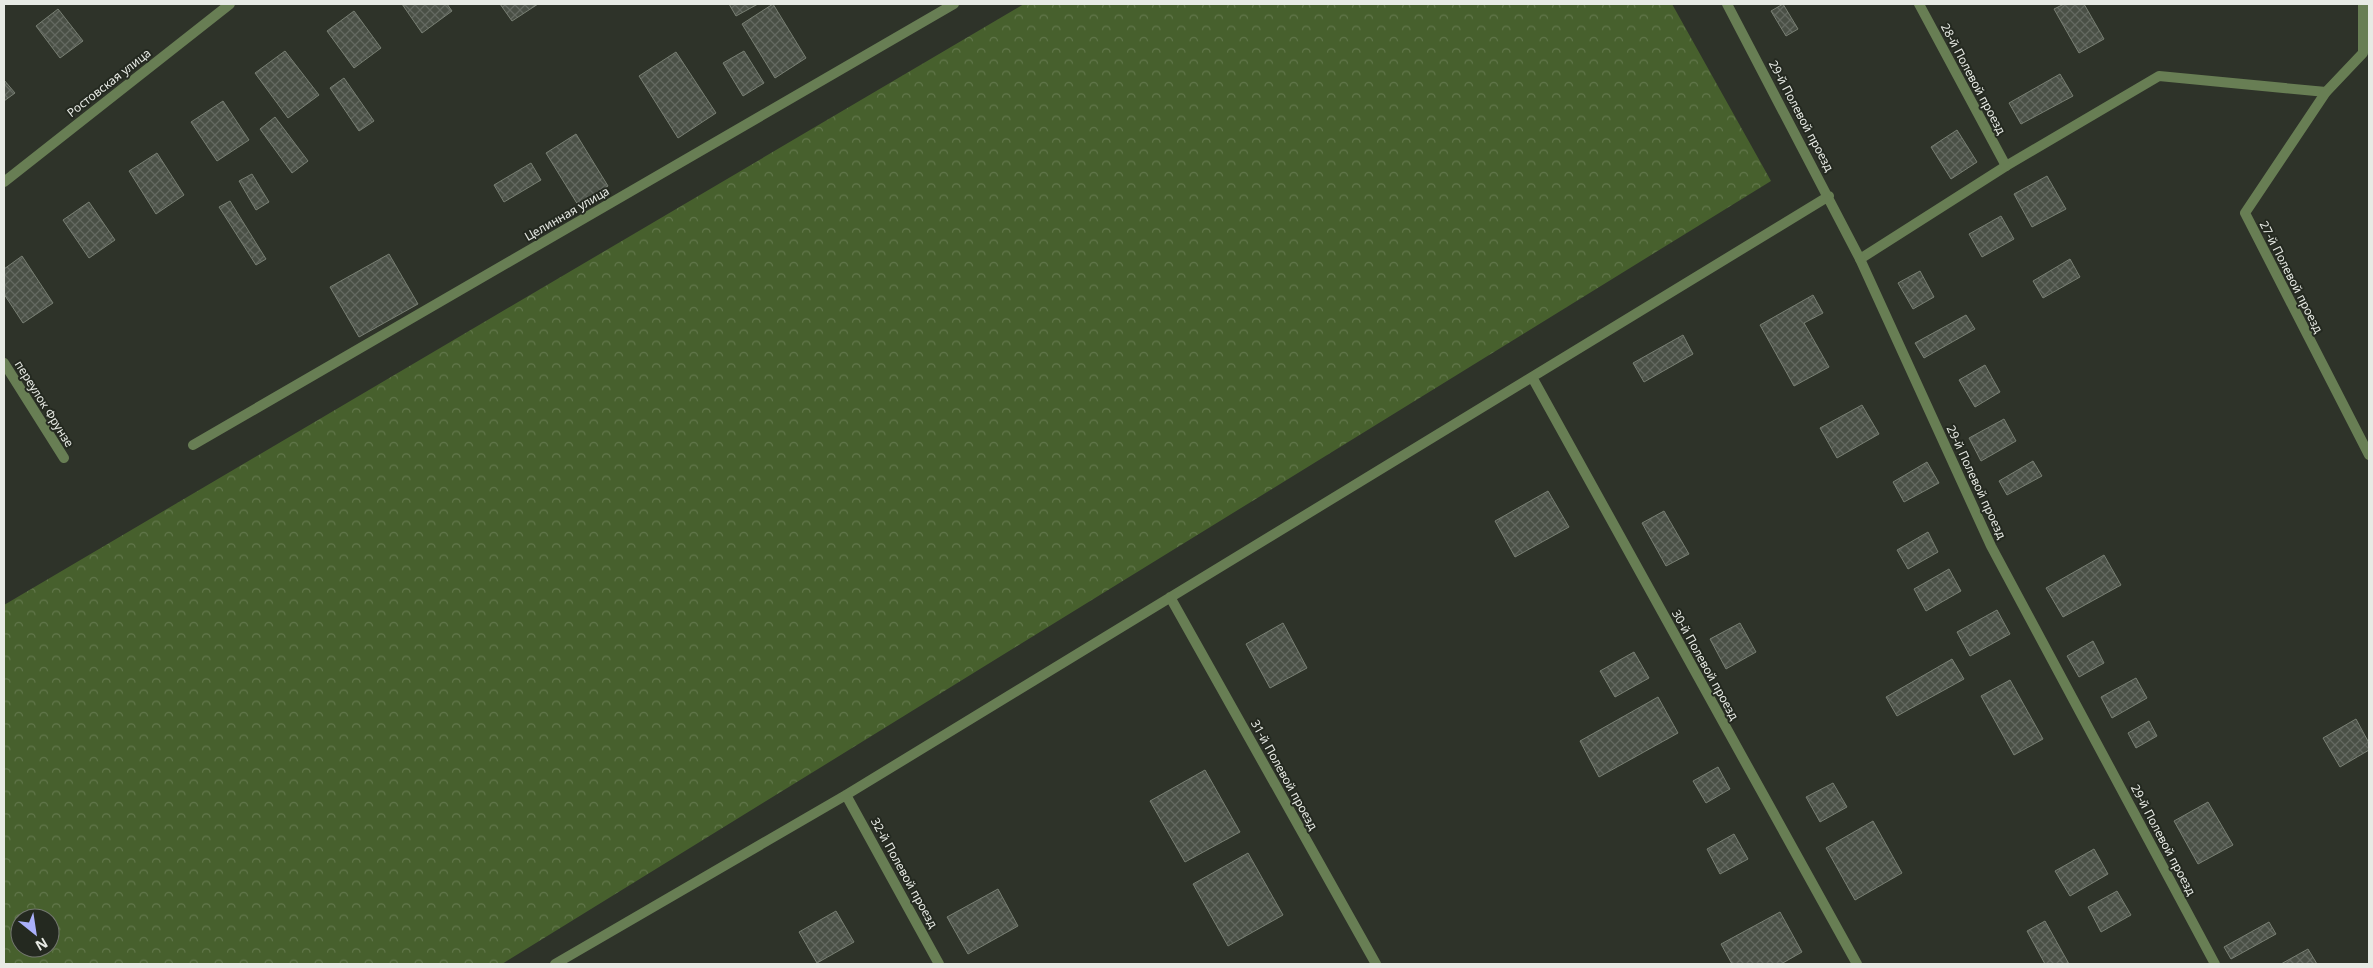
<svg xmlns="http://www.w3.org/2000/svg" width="2373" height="968" font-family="'Noto Sans',sans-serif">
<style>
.forest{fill:url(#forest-crowns);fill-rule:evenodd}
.building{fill:url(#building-cross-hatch);stroke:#787f73}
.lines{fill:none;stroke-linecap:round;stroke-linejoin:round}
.lane{stroke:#687e54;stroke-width:10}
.street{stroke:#687e54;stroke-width:10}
.labels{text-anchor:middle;stroke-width:4;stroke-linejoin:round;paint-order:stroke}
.street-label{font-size:12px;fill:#e7eae4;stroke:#242920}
</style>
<defs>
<pattern id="forest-crowns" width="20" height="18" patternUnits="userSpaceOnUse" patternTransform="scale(1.25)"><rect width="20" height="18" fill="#47602d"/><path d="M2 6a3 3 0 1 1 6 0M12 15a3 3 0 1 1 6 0" fill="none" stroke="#62774b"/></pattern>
<pattern id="building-cross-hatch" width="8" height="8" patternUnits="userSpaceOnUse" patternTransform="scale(1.25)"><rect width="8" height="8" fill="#4a5046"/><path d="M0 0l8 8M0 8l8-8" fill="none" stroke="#646961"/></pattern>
</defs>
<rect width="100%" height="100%" fill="#2e3329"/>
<!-- forest -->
<path class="forest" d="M1024,4H1672L1771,181L502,964H4V605ZM20,918H50V948H20Z"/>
<!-- building -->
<path class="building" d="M402,4H447L452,11L422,33Z
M500,4H538L512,21Z
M729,4H758L736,16Z
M773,4L806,58L775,78L742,24Z
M1783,4L1798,29L1786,36L1771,11Z
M2064,4H2084L2104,39L2079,53L2054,9Z
M58,9L83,41L60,58L36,26Z
M354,11L381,48L354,68L327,31Z
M285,51L319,95L288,118L255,73Z
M744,51L764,83L743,96L723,63Z
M676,52L716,113L678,138L639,76Z
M2060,74L2073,96L2021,124L2009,103Z
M344,78L374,121L359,131L330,88Z
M4,80L15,93L4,101Z
M223,101L249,140L217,161L191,122Z
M275,117L308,161L292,173L260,129Z
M1957,130L1977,162L1951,179L1931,147Z
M576,134L608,186L578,205L546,153Z
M157,153L184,195L156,214L129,171Z
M531,163L541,180L504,202L494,185Z
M252,174L269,202L256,210L239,181Z
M2047,176L2066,209L2032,227L2014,194Z
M230,201L266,259L256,265L219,207Z
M89,202L115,240L89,258L63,220Z
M2001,216L2014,239L1982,257L1969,234Z
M389,254L418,304L359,337L330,287Z
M22,256L53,303L23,323L4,294V269Z
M2070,259L2080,277L2043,298L2033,281Z
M1920,271L1934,297L1913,309L1898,283Z
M1813,295L1823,313L1804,323L1829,367L1794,386L1760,325Z
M1966,315L1975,329L1924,358L1915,343Z
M1683,335L1693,354L1644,382L1633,363Z
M1985,365L2000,392L1975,407L1959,380Z
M1862,405L1879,434L1837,458L1820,428Z
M2004,419L2016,441L1981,461L1969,438Z
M2033,461L2042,476L2007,495L1999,481Z
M1927,462L1939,483L1904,502L1893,482Z
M1548,491L1569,527L1515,557L1495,521Z
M1664,511L1689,554L1666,566L1642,523Z
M1928,532L1938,552L1908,569L1897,550Z
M2104,555L2121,585L2063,617L2046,588Z
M1949,569L1961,591L1926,611L1914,589Z
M1997,610L2010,634L1970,656L1957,632Z
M1283,623L1307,668L1270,688L1246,644Z
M1740,623L1756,652L1726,669L1710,639Z
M2093,641L2104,663L2079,677L2067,656Z
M1634,652L1649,678L1615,697L1600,671Z
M1952,659L1964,679L1897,716L1886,697Z
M2136,678L2147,698L2112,718L2101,697Z
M2010,680L2043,739L2014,755L1981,696Z
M1658,697L1678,733L1599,777L1580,741Z
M2356,719L2369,743V750L2340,767L2323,738Z
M2149,721L2157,736L2136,748L2128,733Z
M1718,767L1730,789L1706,803L1693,781Z
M1205,770L1240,832L1185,862L1150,801Z
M1833,783L1847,807L1820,822L1806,797Z
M2208,802L2233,845L2198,864L2174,821Z
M1873,821L1902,873L1855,900L1826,848Z
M1734,834L1748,859L1720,874L1707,849Z
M2094,849L2108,874L2070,896L2055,871Z
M1248,853L1283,915L1228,946L1193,884Z
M998,889L1018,926L968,954L947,917Z
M2117,891L2131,915L2101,932L2088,907Z
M836,911L854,942L817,963L799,932Z
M1780,912L1802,952L1781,964H1732L1721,944Z
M2045,921L2069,964H2045L2027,931Z
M2269,922L2276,934L2231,959L2224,947Z
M2308,949L2317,964H2281Z"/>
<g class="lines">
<!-- lane -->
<path class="lane" d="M1860,259L2006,166L2159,76L2326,92"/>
<!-- street -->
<path class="street" d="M1727,4L1860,259L1991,546L2215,964
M1919,4L2006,166
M2363,4V53L2326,92L2245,213L2369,455
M4,182L230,4
M4,363L64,458
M1532,377L1857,964
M193,445L954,4
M1170,597L1376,964
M846,795L939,964
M555,964L846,795L1829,196"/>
</g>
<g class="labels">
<!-- street labels -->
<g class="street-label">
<text transform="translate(1973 79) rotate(62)" y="4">28-й Полевой проезд</text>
<text transform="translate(109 83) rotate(-38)" y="4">Ростовская улица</text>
<text transform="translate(1801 116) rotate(62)" y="4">29-й Полевой проезд</text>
<text transform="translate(567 214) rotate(-30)" y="4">Целинная улица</text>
<text transform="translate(2291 277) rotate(63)" y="4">27-й Полевой проезд</text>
<text transform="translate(44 404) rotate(58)" y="4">переулок Фрунзе</text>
<text transform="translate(1976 482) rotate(65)" y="4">29-й Полевой проезд</text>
<text transform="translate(1705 665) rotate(61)" y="4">30-й Полевой проезд</text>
<text transform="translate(1284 775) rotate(61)" y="4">31-й Полевой проезд</text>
<text transform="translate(2163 840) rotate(62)" y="4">29-й Полевой проезд</text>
<text transform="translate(904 873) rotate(61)" y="4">32-й Полевой проезд</text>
</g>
</g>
<!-- border -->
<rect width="2373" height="968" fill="none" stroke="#e7eae4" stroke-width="10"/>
<!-- north arrow -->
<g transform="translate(35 933) rotate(150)"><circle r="24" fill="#242920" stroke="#72766e"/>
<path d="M0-4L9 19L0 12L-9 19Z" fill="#aab0fb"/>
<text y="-8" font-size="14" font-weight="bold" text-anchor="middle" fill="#e7eae4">N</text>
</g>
</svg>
